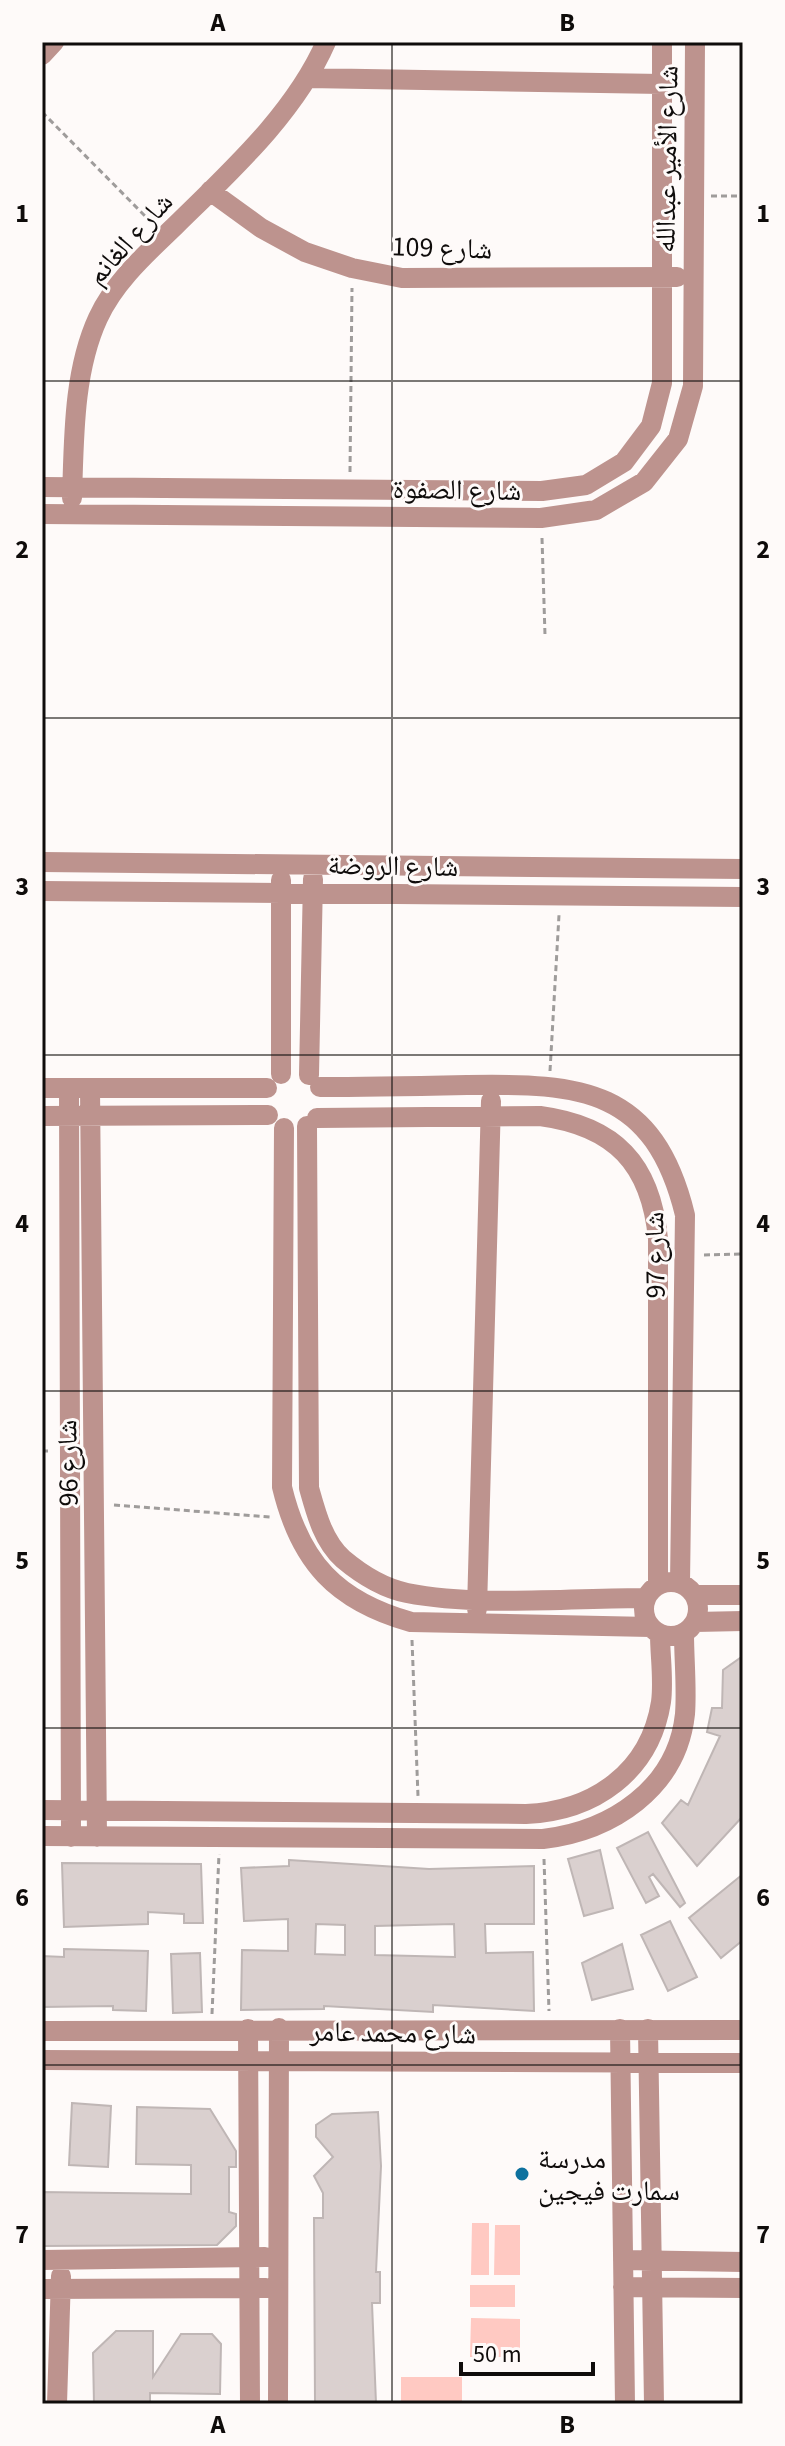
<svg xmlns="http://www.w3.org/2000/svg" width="785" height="2446" font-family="'Source Sans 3','Noto Naskh Arabic',sans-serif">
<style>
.green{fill:#ffc9c2}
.building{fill:#dad0cf;stroke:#bfb6b5;stroke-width:2;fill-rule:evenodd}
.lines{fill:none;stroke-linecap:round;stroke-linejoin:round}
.path{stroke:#9f9c9b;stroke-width:3;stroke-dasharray:6 4;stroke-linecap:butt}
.minor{stroke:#bd938e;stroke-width:20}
.grid{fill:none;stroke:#0f0c0b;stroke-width:2;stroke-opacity:0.55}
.poi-dot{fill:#0e719e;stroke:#fefaf9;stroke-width:3}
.labels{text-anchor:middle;stroke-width:6;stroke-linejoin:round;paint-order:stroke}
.street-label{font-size:28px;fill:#0f0c0b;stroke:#fefaf9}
.poi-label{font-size:28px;fill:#0f0c0b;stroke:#fefaf9;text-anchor:start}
.neatline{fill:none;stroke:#0f0c0b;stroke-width:3}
.grid-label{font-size:26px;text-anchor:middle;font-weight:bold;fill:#0f0c0b}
</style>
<rect width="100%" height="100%" fill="#fefaf9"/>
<!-- green -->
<path class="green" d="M472,2223H489V2275H471Z
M495,2225H520V2275H494Z
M470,2285H515V2307H470Z
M471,2318L520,2319V2357H470Z
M401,2377H462V2404H401Z"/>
<!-- building -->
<path class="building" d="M743,1656V1816L697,1866L662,1823L681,1800L688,1805L720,1736L707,1732L712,1708H722L723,1670Z
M648,1832L685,1903L680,1907L653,1874L649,1877L659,1896L646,1903L617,1848Z
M600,1850L613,1908L584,1916L568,1859Z
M289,1860L429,1869L534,1866V1924H485L486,1953L533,1952L534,2011L433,2005V2012L324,2006V2009L241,2010L242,1950L288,1951V1919L244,1921L241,1868L289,1866ZM316,1924L345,1925V1955L315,1954ZM454,1924L455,1957L375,1955V1926Z
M62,1863L201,1864L203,1923H184V1914L148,1912V1924L64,1927Z
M743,1874V1940L721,1958L689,1918Z
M670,1921L697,1977L668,1991L641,1935Z
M622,1944L633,1989L592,2000L582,1963Z
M64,1949L148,1951L146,2011L113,2010V2006L42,2007V1956L64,1957Z
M200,1953L202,2012L173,2013L171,1954Z
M72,2103L111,2106L108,2167L69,2165Z
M137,2107L210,2109L236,2151V2167H229V2212L236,2214V2226L217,2245L42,2246V2192L191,2194V2165L136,2164Z
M378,2112L381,2166L376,2272H380V2303H372L376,2403L315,2404L314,2218H323V2193L314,2176L333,2157L316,2137V2125L332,2114Z
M116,2331H153V2377L181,2334H212L221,2344L220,2394L150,2393V2404H94L93,2353Z"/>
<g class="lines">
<!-- path -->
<path class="path" d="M42,112L152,223
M711,196H743
M350,472L352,288
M542,538L545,635
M550,1071L559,915
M704,1255L743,1254
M42,1451H50
M114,1505L270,1517
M412,1640L418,1796
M544,1859L549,2011
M212,2014L219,1854"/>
<!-- minor -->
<path class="minor" d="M42,55L54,42
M308,78L662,84
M210,191L261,228L305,252L352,268L402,278L677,277
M42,487L542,491L586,485L624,462L651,426L662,383V42
M72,498C74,440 73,372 98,318C115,281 147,253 176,225C231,171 295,113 326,42
M42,514L541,518L596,510L644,482L678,439L693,386L695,42
M42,862L743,869
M281,880V1074
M42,891L743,897
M309,1075L313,879
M320,1087C369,1087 418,1086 467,1085C581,1083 654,1088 685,1215L680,1583
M42,1088H267
M69,1089L71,1837
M90,1089L97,1837
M42,1116L268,1115
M317,1118L540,1116C615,1126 651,1164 658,1239V1585
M307,1126L309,1488C316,1513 323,1541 343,1559C362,1575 383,1588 407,1593C478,1607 573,1598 646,1598
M284,1128L282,1487C300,1562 336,1601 411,1622L650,1627
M644 1609a27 27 0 1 1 54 0a27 27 0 1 1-54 0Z
M695,1595H743
M477,1609L491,1101
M695,1622L743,1621
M42,1810L526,1814C594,1811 650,1772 661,1702C664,1680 660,1656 660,1634
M42,1836L543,1839C611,1831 677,1789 685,1714C687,1688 684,1660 684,1633
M248,2029L250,2404
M620,2029L625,2404
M648,2029L654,2404
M42,2031L743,2030
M42,2060L743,2063
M42,2260L265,2257
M623,2260L743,2262
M623,2287L743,2288
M42,2289L266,2288
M57,2404L61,2276
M278,2404L279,2028"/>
</g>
<!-- grid -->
<path class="grid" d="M392,42V2404M42,381H743M42,718H743M42,1055H743M42,1391H743M42,1728H743M42,2065H743"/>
<!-- markers -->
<circle class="poi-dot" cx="522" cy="2174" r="8"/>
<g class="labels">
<!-- street labels -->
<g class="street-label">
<text transform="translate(666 159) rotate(-89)" y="10">شارع الأمير عبدالله</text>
<text transform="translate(129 238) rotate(-48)" y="10">شارع الغانم</text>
<text transform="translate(442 247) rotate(2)" y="10">شارع 109</text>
<text transform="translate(457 489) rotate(1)" y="10">شارع الصفوة</text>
<text transform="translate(393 865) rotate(1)" y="10">شارع الروضة</text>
<text transform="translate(654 1255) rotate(-91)" y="10">شارع 97</text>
<text transform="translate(67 1463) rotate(-91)" y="10">شارع 96</text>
<text transform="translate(393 2032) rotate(1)" y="10">شارع محمد عامر</text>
</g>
<!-- poi labels -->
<g class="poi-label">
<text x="538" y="2168">مدرسة<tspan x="538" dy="32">سمارت فيجين</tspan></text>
</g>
</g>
<!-- border -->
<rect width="785" height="2446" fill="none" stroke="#fefaf9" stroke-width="88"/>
<!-- scale -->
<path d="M461 2362v12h132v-12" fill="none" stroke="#0f0c0b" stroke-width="4"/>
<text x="473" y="2362" font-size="24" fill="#0f0c0b" stroke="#fefaf9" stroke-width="6" paint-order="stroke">50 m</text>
<rect x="44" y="44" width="697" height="2358" class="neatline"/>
<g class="grid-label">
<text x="218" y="31">A</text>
<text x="567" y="31">B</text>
<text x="22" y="222">1</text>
<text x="763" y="222">1</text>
<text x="22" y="558">2</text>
<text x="763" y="558">2</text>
<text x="22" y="895">3</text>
<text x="763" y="895">3</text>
<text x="22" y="1232">4</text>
<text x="763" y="1232">4</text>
<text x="22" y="1569">5</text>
<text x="763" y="1569">5</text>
<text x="22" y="1906">6</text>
<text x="763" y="1906">6</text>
<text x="22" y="2243">7</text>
<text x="763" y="2243">7</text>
<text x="218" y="2433">A</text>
<text x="567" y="2433">B</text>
</g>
</svg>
